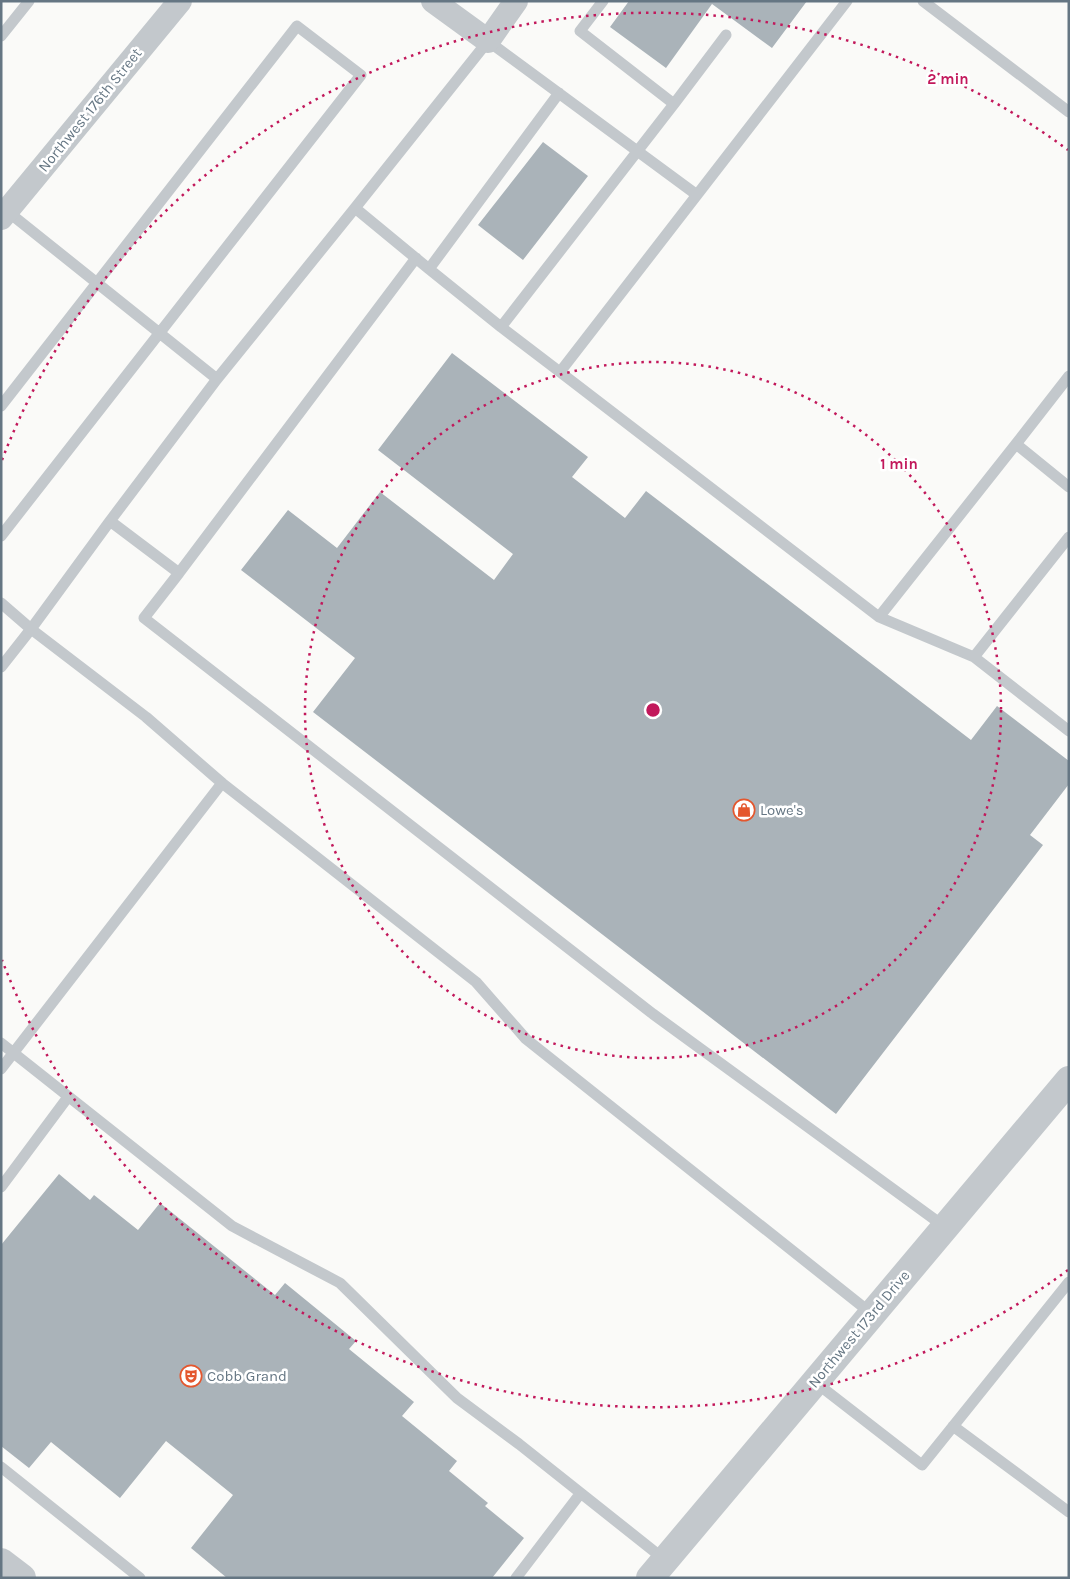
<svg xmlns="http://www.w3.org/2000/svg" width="1070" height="1579" font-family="Karla,sans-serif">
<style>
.building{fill:#aab3b9}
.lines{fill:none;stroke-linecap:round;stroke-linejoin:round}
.service{stroke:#c3c8cc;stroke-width:11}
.minor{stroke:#c3c8cc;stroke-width:24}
.tertiary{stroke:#c3c8cc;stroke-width:28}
.ring{fill:none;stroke:#c2185b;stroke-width:2.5;stroke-dasharray:2.5 5}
.labels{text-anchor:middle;stroke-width:5;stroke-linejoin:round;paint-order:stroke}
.street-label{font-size:15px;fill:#657683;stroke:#fff}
.poi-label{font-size:15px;fill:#657683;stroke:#fff;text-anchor:start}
.centre{fill:#c2185b;stroke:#fff;stroke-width:2.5}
.ring-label{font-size:15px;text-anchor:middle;font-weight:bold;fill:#c2185b;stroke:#fff;stroke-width:5;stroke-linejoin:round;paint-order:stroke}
</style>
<rect width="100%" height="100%" fill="#fafaf8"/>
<!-- building -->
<path class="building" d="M629,1H807L772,48L712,4L666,68L610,27Z
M543,142L588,176L523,260L478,225Z
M452,353L588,457L572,477L625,518L646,491L971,740L997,706L1069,761V784L1030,835L1043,845L836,1114L313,712L355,658L241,570L288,510L337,548L380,492L494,580L513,554L378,450Z
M59,1174L90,1200L94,1195L138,1230L160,1203L275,1295L285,1283L356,1341L349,1349L414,1402L402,1416L457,1461L449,1471L488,1503L485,1506L524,1538L492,1578H227L191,1548L233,1495L166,1441L120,1498L51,1442L29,1468L1,1446V1245Z"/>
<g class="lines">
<!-- service -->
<path class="service" d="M847,1L560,372L879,617
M923,1L1069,112
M1,36L29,1
M674,104L726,35
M7,211L217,379L355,208
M429,269L355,208L488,41L697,195
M501,327L429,269L559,93
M560,372L501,327L674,104L580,31L603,1
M217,379L110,521L179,573L416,258
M1,406L297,26L361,75L1,536
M1016,444L1069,376
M1069,487L1016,444L879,617L974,657L1069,731
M179,573L144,618L653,1014L945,1227
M1,603L31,629L110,521
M974,657L1069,537
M1,667L31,629L146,717L222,783L1,1069
M222,783L476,982L526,1039L872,1314
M1,1043L232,1226L340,1283L457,1398L519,1444L665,1560
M1,1187L68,1097
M815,1382L922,1465L1069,1282
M953,1426L1069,1512
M1,1467L140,1578
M516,1578L580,1494"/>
<!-- minor -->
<path class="minor" d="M433,1L488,41L516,1
M1,218L180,1"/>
<!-- tertiary -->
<path class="tertiary" d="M1,1562L22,1578
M650,1578L1069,1080"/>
</g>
<!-- distance rings -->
<g class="ring">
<circle cx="653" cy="710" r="348"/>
<path d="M1068 1270A697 697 0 0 1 2 960M2 460A697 697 0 0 1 1068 150"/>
</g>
<!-- icons -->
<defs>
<g id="shop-ring" transform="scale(1.125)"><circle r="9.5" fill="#fff" stroke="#e4572e" stroke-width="1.5"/><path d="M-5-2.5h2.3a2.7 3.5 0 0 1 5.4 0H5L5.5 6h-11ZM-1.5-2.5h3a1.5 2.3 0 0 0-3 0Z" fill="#e4572e"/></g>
<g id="theatre-ring" transform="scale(1.125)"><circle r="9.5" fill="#fff" stroke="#e4572e" stroke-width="1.5"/><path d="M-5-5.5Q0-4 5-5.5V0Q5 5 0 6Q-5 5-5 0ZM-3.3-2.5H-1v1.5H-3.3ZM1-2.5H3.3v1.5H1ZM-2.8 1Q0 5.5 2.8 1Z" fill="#e4572e"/></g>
</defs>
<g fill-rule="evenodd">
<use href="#shop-ring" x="744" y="810"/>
<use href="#theatre-ring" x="191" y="1376"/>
</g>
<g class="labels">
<!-- street labels -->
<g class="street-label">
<text transform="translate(90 110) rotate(-51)" y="5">Northwest 176th Street</text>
<text transform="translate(859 1329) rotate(-50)" y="5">Northwest 173rd Drive</text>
</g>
<!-- poi labels -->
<g class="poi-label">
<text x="760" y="815">Lowe's</text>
<text x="207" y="1381">Cobb Grand</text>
</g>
</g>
<circle cx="653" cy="710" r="8" class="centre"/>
<g class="ring-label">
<text x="948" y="84">2 min</text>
<text x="899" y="469">1 min</text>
</g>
<!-- border -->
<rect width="1070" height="1579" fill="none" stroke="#657683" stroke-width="5"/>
</svg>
